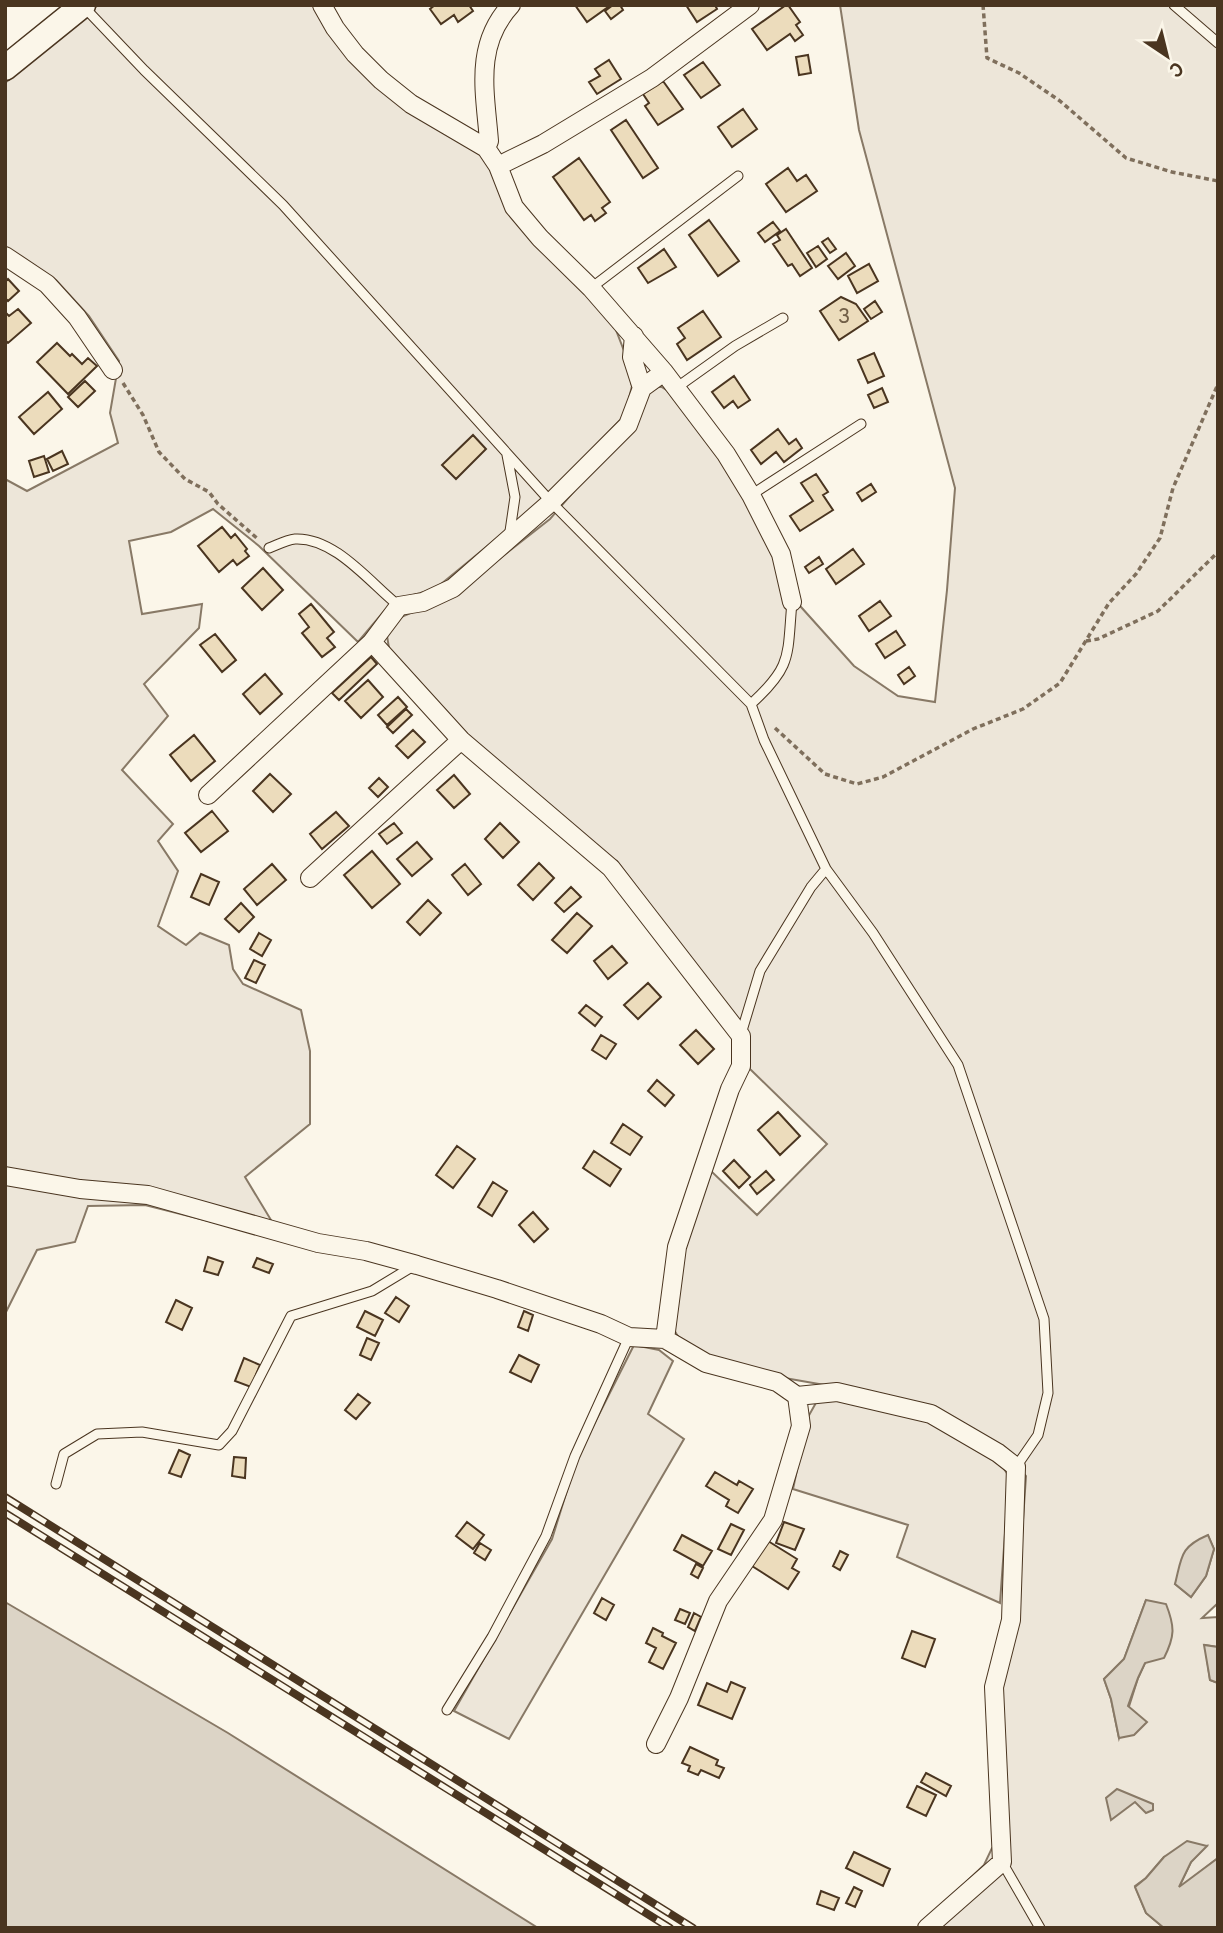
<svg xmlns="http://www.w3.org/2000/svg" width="1223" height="1933" font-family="Overpass,sans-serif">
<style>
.green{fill:#ede6d9;stroke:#887966;stroke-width:2;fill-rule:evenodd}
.water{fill:#dcd4c6;stroke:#887966;stroke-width:2}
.building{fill:#ecdcbc;stroke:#4a3520;stroke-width:2}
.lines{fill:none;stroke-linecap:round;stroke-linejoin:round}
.lane-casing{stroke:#4a3520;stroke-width:11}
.street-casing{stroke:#4a3520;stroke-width:20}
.secondary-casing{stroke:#4a3520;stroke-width:27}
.path{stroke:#7f6f5c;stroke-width:3.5;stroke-dasharray:5 3.5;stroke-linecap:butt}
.lane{stroke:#fbf6e9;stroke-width:9}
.street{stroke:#fbf6e9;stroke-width:18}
.secondary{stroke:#fbf6e9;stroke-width:24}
.rail-casing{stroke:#4a3520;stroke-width:8}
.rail{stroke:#fbf6e9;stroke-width:5;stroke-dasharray:16;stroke-linecap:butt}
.labels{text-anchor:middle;stroke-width:5;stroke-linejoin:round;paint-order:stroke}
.number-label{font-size:21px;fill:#725f47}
</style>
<rect width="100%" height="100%" fill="#fbf6e9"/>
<!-- green -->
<path class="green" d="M98,5H315L432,121L481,155L614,325L626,356L632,386L625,415L540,503L435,589L406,597L385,610L358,642L259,546L213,509L171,532L129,541L142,614L202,604L199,628L144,684L168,716L122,770L173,824L158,841L178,871L158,926L186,945L200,933L229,945L233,969L243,984L301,1010L310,1051V1124L245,1177L271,1220L264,1235L145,1205L88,1206L75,1242L37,1250L5,1314V479L27,491L118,443L110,413L119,361L89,316L56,280L5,249V83Z
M840,5H1218V1603L1202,1618L1218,1617V1647L1205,1645L1210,1680L1218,1683V1858L1178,1889L1191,1862L1206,1846L1164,1857L1146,1878L1135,1886L1146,1913L1164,1928H918L984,1865L992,1848L1009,1843L999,1686L1016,1623L1026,1476L1005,1451L836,1387L779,1377L710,1357L688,1348L677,1335L671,1324L682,1259L709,1169L757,1215L827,1144L750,1069L749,1036L617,861L606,856L468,735L389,648L387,636L401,617L452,596L550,519L588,475L649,393L660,386L668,391L721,457L776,556L784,602L801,607L854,666L898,696L935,702L947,590L955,488L859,130ZM1208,1536L1214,1549L1206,1576L1191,1597L1175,1584ZM1146,1600L1145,1663L1138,1678L1119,1738L1111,1699L1104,1679L1124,1659Z
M634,1345L659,1350L673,1361L648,1414L684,1439L509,1739L454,1711L552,1539L577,1458Z
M834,1400L930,1421L997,1458L1008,1475V1492L1000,1603L897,1557L908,1525L793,1489L808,1417L817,1401Z"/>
<!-- water -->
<path class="water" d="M1208,1535L1214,1549L1206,1576L1191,1597L1175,1584C1182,1556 1180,1547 1208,1535Z
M1146,1600L1166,1604C1175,1627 1175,1636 1164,1658L1145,1663L1138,1678L1128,1706L1147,1722L1134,1735L1119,1738L1111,1699L1104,1679L1124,1659Z
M5,1602L228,1733L538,1928H5Z
M1204,1645L1218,1647V1683L1210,1680Z
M1117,1789L1153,1804V1810L1146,1813L1135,1802L1111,1820L1106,1798Z
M1187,1841L1207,1846L1191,1862L1179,1887L1218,1858V1928H1164L1146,1913L1135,1887L1146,1878L1164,1857Z"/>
<!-- building -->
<path class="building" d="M435,5H469L473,11L458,22L454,15L441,24L430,9Z
M575,5H606L608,7L587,22Z
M613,5H620L623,10L611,19L605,11Z
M686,5H715L717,9L697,22Z
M786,5H788L800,22L796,25L803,35L795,41L790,34L767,50L752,29Z
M808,55L811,73L799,75L796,57Z
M609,60L621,79L597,94L589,82L600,76L595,69Z
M703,62L720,85L701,98L684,75Z
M663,81L683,109L658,125L645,106L649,103L643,94Z
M743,109L757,129L732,147L718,127Z
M626,120L658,168L643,178L611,130Z
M579,158L610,202L602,208L606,213L595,221L591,215L584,220L553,177Z
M788,168L797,181L806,175L817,191L786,212L766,184Z
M709,220L739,261L718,276L689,235Z
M773,222L780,231L765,242L758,233Z
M786,229L812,268L800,276L792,264L788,266L773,244L780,240L777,235Z
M828,238L836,249L830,253L822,242Z
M818,246L827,259L816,267L807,253Z
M664,249L676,267L648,283L638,268Z
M846,253L855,266L838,279L828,266Z
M869,264L878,281L857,293L848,276Z
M8,279L19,291L8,301L5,298V282Z
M841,297L856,304L868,321L839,340L820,311Z
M875,301L882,312L871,319L864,309Z
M18,309L31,323L8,343L5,340V312L9,316Z
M703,311L721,337L687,360L677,344L685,338L678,328Z
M57,343L70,356L72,354L82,364L88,358L97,366L68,394L37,362Z
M874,353L884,376L868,383L858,360Z
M734,376L750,400L738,408L733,401L724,408L712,392Z
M85,381L95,391L78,407L68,397Z
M882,388L888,402L874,408L868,395Z
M48,392L62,409L34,434L19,417Z
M778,429L789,444L796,439L802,448L784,462L776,452L761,464L751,450Z
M473,435L486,449L456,479L442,465Z
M62,451L68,464L53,471L47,459Z
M44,456L49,472L34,477L29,461Z
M816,474L828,492L823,495L833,510L800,531L790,516L813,501L801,483Z
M871,484L876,492L862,501L857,493Z
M222,527L231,538L235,534L247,549L245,551L249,556L237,565L233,560L219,572L198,546Z
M853,549L864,564L836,584L826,569Z
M819,557L823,564L809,573L805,567Z
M263,568L283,590L262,610L242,588Z
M880,601L891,616L869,631L859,616Z
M311,604L334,632L327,638L335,647L322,657L302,633L309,627L299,614Z
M896,631L905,645L885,658L876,644Z
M215,634L236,660L222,672L200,645Z
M371,657L377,664L339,700L332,693Z
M909,667L915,676L904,684L898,675Z
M265,674L282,694L260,714L243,694Z
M368,680L383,697L361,718L345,701Z
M398,697L407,707L387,725L378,715Z
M406,709L412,715L393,733L387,727Z
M413,730L425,742L408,758L396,746Z
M194,735L215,761L191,781L170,755Z
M270,774L291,794L273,812L253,791Z
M454,775L470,794L454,808L437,790Z
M379,778L388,787L378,797L369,788Z
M212,811L228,831L201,852L185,833Z
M336,812L349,826L322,849L310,834Z
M394,823L402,833L387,844L379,834Z
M500,823L519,842L503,858L485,839Z
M417,842L432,859L412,876L397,859Z
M372,851L400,884L372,908L344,875Z
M539,863L554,878L533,900L518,885Z
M272,864L286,880L257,905L244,889Z
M465,864L481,884L468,895L452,875Z
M201,874L219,882L209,905L191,897Z
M571,887L581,897L564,912L555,903Z
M428,900L441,913L420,935L407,922Z
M241,903L254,917L239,932L225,919Z
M577,913L592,926L567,953L552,940Z
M259,933L271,940L262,956L250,949Z
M612,946L627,963L608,979L594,961Z
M254,960L265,965L256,983L245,978Z
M648,983L661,997L638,1019L624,1005Z
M586,1005L602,1017L595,1026L579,1013Z
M696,1030L714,1049L698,1064L680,1045Z
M601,1035L616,1044L606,1059L592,1050Z
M657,1080L674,1095L665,1106L648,1091Z
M778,1112L800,1136L780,1155L758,1130Z
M623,1124L642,1137L630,1155L611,1143Z
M457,1146L475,1159L453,1188L436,1175Z
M594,1151L621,1169L610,1186L583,1168Z
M734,1160L750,1177L739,1188L723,1171Z
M766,1171L774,1180L757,1194L750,1185Z
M493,1182L507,1191L492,1216L478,1207Z
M533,1212L548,1229L534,1242L519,1225Z
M208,1257L223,1262L218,1275L204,1271Z
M257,1258L273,1264L269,1273L253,1267Z
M396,1297L409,1306L399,1322L385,1313Z
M176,1300L192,1308L182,1330L166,1322Z
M365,1311L383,1320L375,1336L357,1327Z
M524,1311L533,1315L528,1331L518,1327Z
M367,1338L379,1343L371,1360L360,1355Z
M519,1355L539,1365L531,1382L510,1372Z
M244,1358L260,1365L251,1387L235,1381Z
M358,1394L370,1403L356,1419L345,1410Z
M179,1450L190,1455L181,1477L169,1473Z
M234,1457L246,1458L245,1478L232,1476Z
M715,1472L737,1485L739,1481L753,1489L738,1513L726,1506L729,1500L706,1486Z
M467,1522L484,1535L473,1549L456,1536Z
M784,1522L804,1529L795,1550L776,1543Z
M731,1524L744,1530L731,1555L718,1549Z
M682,1535L712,1551L703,1566L674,1550Z
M768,1541L797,1559L792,1568L799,1572L788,1589L752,1566Z
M480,1543L491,1550L485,1560L474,1553Z
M840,1551L848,1555L840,1570L833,1566Z
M696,1564L703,1568L698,1578L691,1574Z
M602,1598L614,1605L606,1620L594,1613Z
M680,1609L690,1613L685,1624L675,1620Z
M694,1613L701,1617L695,1631L688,1627Z
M653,1628L663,1633L662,1636L676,1643L663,1669L649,1662L656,1648L646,1643Z
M912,1631L935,1639L925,1667L902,1658Z
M731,1682L745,1688L732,1719L698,1705L707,1683L727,1692Z
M690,1747L718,1760L716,1765L724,1768L719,1778L701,1770L698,1775L688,1771L690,1766L682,1763Z
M926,1773L951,1786L946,1796L921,1782Z
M917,1786L936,1795L926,1816L907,1807Z
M854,1852L890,1869L883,1886L846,1868Z
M854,1887L862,1891L855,1907L846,1903Z
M821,1891L839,1898L834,1910L817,1904Z"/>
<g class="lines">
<!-- lane casing -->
<g class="lane-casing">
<path id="lane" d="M1174,5L1218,43
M84,7L144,70L283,205L551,502L751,704L764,740L826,869L873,933L958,1065L1044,1319L1048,1393L1038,1435L1016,1467
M591,288L738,176
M676,388L735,346L783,318
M507,455L515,497L509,538
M751,495L861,424
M269,548C277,545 286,540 295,539C335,537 370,583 399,606
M751,704C793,666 787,656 792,602
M741,1034L760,971L811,887L826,869
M56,1484L64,1454L97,1434L142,1432L219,1445L232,1431L291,1316L372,1291L415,1265
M447,1710L492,1637L546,1536L575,1456L629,1337
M1002,1862L1040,1928"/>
</g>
<!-- street casing -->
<g class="street-casing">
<path id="street" d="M322,5L335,28L355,54L381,80L411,104L486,148L498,166L514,207L540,238L591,288L664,372L726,454L751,495L781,554L792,602
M486,148L489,141C485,91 474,45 511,5
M498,166L543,144L652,78L750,5
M5,256L47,284L77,317L113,370
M634,336L632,357L642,388
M372,642L461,740L611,868L741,1036V1066L730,1089L677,1247L665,1339
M208,795L372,642L399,606L423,602L453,588L551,502L628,425L642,388L664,372
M310,878L461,740
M5,1176L80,1189L148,1195L318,1243L366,1251L417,1265L497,1289L601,1324L629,1337L665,1339L706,1363L777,1382L797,1396L801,1426L773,1520L718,1601L679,1698L656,1744
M797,1396L837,1392L931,1414L998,1453L1016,1467L1011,1620L994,1687L1002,1862L927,1928"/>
</g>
<!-- secondary casing -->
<g class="secondary-casing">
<path id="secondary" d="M5,68L83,5"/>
</g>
<!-- path -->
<path class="path" d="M983,5L987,58L1019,73L1060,101L1126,158L1172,172L1218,181
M123,383L143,415L159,452L185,479L209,492L218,504L259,540
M1086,641L1098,639L1158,611L1218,552
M775,728L825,774L857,784L883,777L973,729L1023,709L1060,683L1109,603L1136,574L1160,538L1173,488L1218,384"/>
<!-- lane -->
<use href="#lane" class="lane"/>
<!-- street -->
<use href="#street" class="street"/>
<!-- secondary -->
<use href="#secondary" class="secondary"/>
<!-- rail casing -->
<g class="rail-casing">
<path id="rail" d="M5,1497L693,1928
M5,1513L670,1928"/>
</g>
<!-- rail -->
<use href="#rail" class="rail"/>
</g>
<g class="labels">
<!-- number labels -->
<g class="number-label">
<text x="844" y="323">3</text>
</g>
</g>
<!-- border -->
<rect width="1223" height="1933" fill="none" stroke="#4a3520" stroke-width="14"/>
<!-- north arrow -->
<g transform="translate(1167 56) rotate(145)" stroke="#fbf6e9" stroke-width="5" paint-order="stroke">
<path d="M0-5L12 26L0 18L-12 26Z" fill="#4a3520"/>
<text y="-10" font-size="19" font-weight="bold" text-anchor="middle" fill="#4a3520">С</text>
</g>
</svg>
